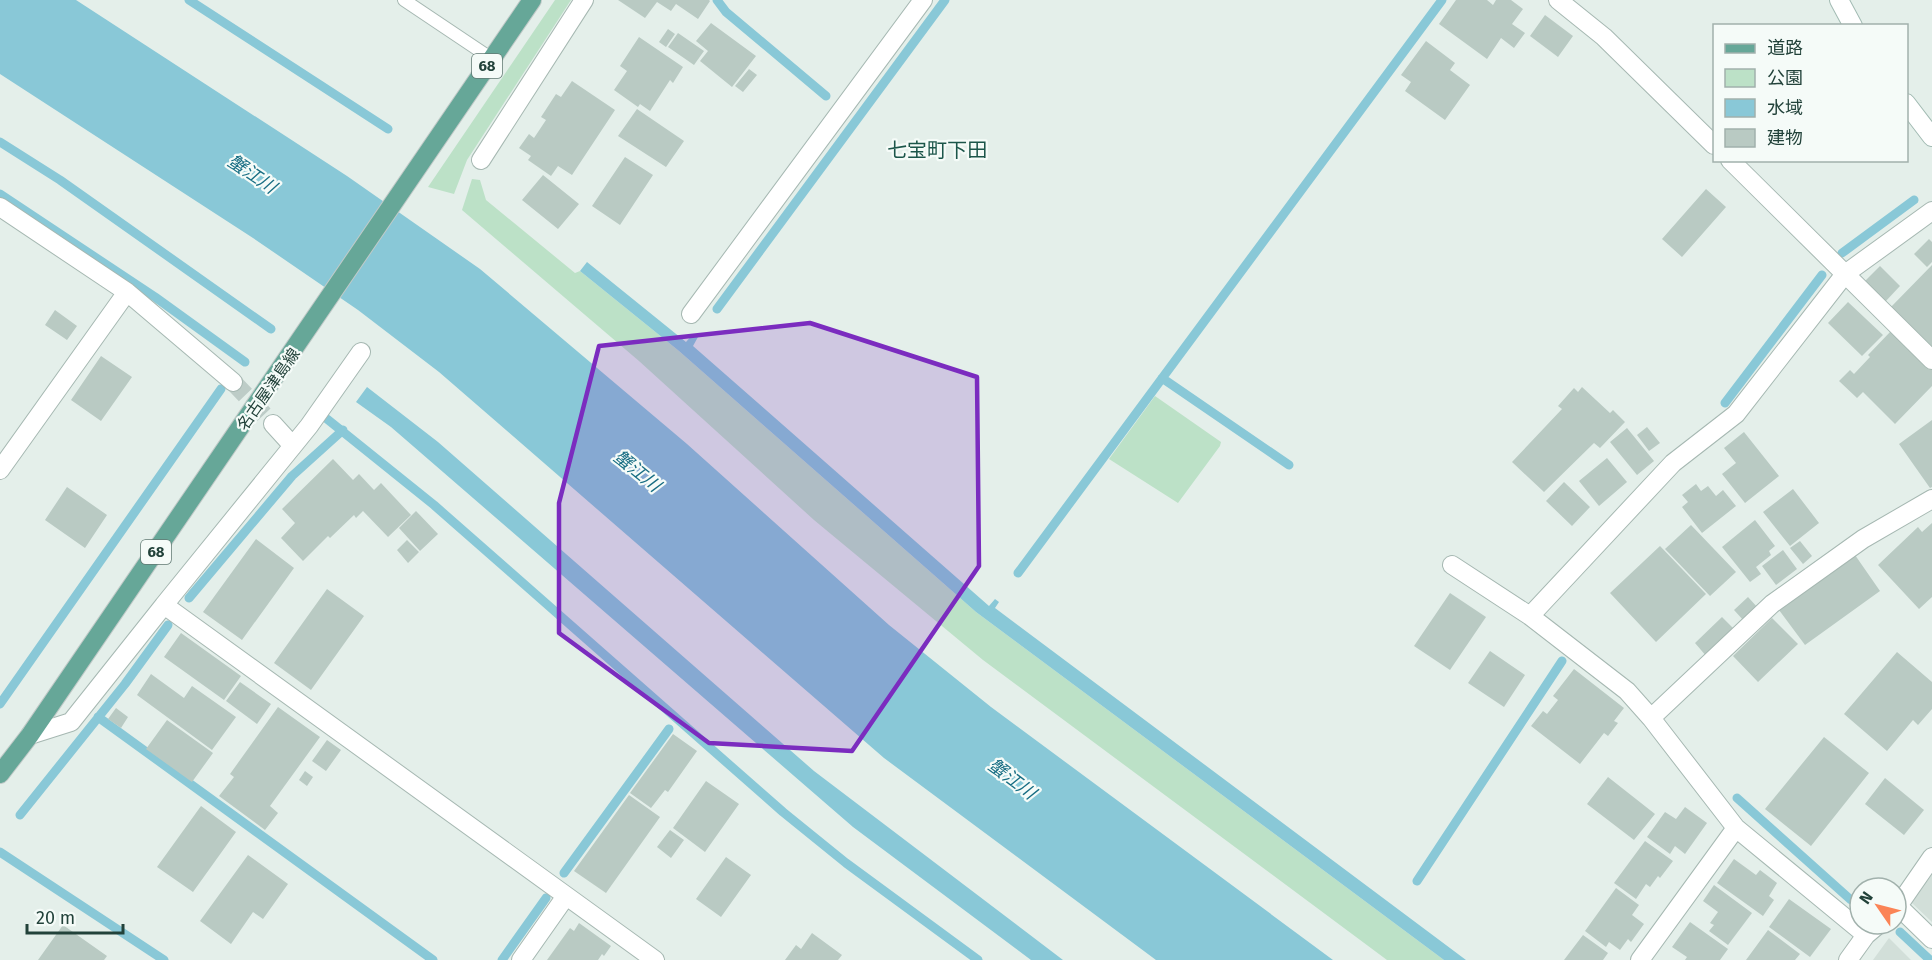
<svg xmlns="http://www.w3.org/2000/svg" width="1932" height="960" font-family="'Fira Sans','Noto Sans JP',sans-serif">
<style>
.built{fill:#d2dfd9}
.green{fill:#bce1c7}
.water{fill:#89c8d7}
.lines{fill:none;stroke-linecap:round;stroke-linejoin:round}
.stream{stroke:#89c8d7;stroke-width:9}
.building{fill:#b9cac3}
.street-tunnel{stroke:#bdccc7;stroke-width:18;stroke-dasharray:18 9;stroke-linecap:butt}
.lane-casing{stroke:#a6b8b2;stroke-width:14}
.street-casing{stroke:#a6b8b2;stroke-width:20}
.secondary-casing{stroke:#a2bbb3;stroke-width:20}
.primary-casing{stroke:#c1cac8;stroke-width:20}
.lane{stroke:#fff;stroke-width:12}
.street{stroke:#fff;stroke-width:18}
.secondary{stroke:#fff;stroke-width:18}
.primary{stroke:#66a798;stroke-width:18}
.marked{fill:#7b2cbf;fill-opacity:0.2;stroke:#7b2cbf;stroke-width:4.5;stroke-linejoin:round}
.labels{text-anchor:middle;stroke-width:4.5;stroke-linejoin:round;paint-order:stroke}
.shield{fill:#f5fbf8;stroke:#617a73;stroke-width:1.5}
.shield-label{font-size:15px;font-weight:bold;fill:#22423a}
.street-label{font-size:16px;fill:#22423a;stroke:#f5fbf8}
.water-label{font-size:18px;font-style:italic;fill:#176d83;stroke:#f5fbf8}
.quarter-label{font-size:20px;fill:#1c564a;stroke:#f5fbf8}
</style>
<rect width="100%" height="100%" fill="#e4efea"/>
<!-- built -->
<path class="built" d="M1932,874V922L1912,903Z
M1889,938L1911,960H1912H1873Z"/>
<!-- green -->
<path class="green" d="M555,0H571L467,160L454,194L428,187Z
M472,179L480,180L486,200L575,273L580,271L679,351L976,612L1444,960H1387L983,660L814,520L639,361L462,210Z
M1155,396L1221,442L1220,446L1178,503L1109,459Z"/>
<!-- water -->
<path class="water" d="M0,0H76L347,176L480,269L687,444L889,625L991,707L1333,960H1156L884,758L439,372L358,310L253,238L0,74Z
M587,262L686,342L693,334L698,337L693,346L989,606L995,599L999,602L995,608L1466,960H1444L976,612L679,351L580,271Z
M367,387L438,442L814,771L1063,960H1031L853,827L391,427L356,402Z"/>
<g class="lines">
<!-- stream -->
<path class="stream" d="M189,0L388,129
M717,0L726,12L826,96
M0,142L60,180L271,329
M0,194L155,297L245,362
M1842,253L1914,200
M717,309L945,0
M1162,378L1289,465
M1725,403L1822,275
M327,419L434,505L783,812L846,863L978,960
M1018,573L1442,0
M189,598L292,476L343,430
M0,704L221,389
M98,717L433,960
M1737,798L1851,900
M20,815L125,684L168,625
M0,852L164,960
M564,873L669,729
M1417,881L1562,661
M1900,932L1930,960
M502,960L546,898"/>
</g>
<!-- building -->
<path class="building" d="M618,0H709L710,1L698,19L676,4L671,11L657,2L645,18Z
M1456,0H1487L1493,5L1496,0H1511L1523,9L1512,24L1525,33L1514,48L1501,38L1487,59L1439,24Z
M1545,15L1573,36L1558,57L1530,36Z
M711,23L756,56L732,87L700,61L708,51L696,41Z
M668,29L675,34L666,47L659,42Z
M678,33L704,51L694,65L668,47Z
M639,37L683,67L673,83L670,80L650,111L640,104L638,107L614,90L627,71L620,66Z
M1426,41L1455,63L1450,70L1470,85L1445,120L1405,91L1411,82L1401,75Z
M749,69L757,75L743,92L735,86Z
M572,81L615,110L572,175L558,166L551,176L528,160L531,156L519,148L529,134L534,138L546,120L541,117L556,94L561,97Z
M637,109L684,141L666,167L618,136Z
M625,157L653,175L620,225L592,206Z
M543,175L579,204L558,229L522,200Z
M1706,189L1726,207L1682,257L1662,239Z
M1929,239L1932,242V262L1927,267L1914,254Z
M1932,265V349L1890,308Z
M1880,266L1900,286L1885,302L1864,282Z
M1848,302L1883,335L1862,356L1828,323Z
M55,310L77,326L67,340L45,325Z
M1891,331L1932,368V386L1895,424L1863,392L1857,398L1839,381L1850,370L1854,374L1870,357L1868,355Z
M101,356L132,377L101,421L71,400Z
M1582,387L1610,413L1613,410L1625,422L1600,448L1594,443L1544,492L1512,462L1562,409L1558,406L1574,388L1578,392Z
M1932,420V487L1930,488L1899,444Z
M1647,427L1660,443L1649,451L1637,435Z
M1627,428L1654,461L1637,475L1610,442Z
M1744,432L1779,476L1745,503L1722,474L1736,463L1724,448Z
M1607,458L1627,482L1599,506L1579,481Z
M333,459L353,480L359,474L374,490L381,483L411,515L388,537L363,511L356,518L354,515L330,538L328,536L303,561L281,538L295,523L282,509Z
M1564,482L1590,507L1572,526L1546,501Z
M1696,484L1701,491L1708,486L1716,496L1723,490L1736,506L1702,533L1682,507L1688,502L1682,495Z
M67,487L107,515L85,548L45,520Z
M1793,489L1819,523L1790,546L1763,512Z
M416,511L438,534L420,551L399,528Z
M1755,520L1775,546L1769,551L1771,555L1756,567L1761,574L1750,582L1722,547Z
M1932,523V597L1919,609L1878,565L1918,527L1922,532Z
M1691,525L1736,572L1710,596L1665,549Z
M256,539L294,568L242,640L203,612Z
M407,540L419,552L408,563L397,550Z
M1800,541L1812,556L1803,564L1790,548Z
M1660,546L1706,594L1656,642L1610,593Z
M1783,550L1797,569L1776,585L1762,566Z
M1855,555L1880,591L1805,645L1779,610Z
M327,589L364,616L311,690L274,663Z
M1450,593L1486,617L1450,670L1414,646Z
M1748,597L1758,608L1744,621L1734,610Z
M1722,617L1735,630L1707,657L1695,643Z
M1772,618L1798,644L1758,682L1733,656Z
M181,633L241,676L224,700L164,657Z
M1490,651L1525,675L1504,707L1468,683Z
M1897,652L1932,682V709L1918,725L1913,720L1887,751L1844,714Z
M1574,669L1624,708L1614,721L1618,723L1608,736L1604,733L1580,764L1531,726L1543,711L1547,714L1558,700L1553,696Z
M151,674L184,698L192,686L236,717L212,750L137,695Z
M240,682L271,704L257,724L226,701Z
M278,707L320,737L270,806L278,813L265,830L219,796L234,777L230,774Z
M116,708L128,717L121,728L108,719Z
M167,720L213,753L192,782L146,749Z
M673,734L697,751L668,792L665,790L651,808L630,793Z
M1824,737L1869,773L1811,846L1765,809Z
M327,740L341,750L326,771L312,761Z
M305,771L313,777L307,786L299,780Z
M1608,777L1655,814L1634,840L1587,804Z
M1885,778L1924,810L1904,835L1865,804Z
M706,781L739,804L705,852L673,828Z
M629,795L660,817L606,893L574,871Z
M201,806L236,832L193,892L157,867Z
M1685,807L1707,823L1685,854L1675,846L1670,854L1647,837L1665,812L1676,819Z
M670,830L684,840L671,858L657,847Z
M1645,841L1673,861L1660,878L1658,876L1650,887L1646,884L1636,899L1614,883Z
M248,855L288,884L263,919L253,912L231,944L200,921Z
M726,857L751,875L721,917L696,899Z
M1734,859L1756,875L1760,870L1777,883L1769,896L1774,900L1763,916L1717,883Z
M1714,885L1752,913L1728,945L1709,931L1714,925L1710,923L1718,912L1703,901Z
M1616,888L1639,905L1632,915L1644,924L1631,942L1628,939L1620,950L1609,942L1606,947L1585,931Z
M1789,899L1831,929L1810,957L1769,927Z
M1690,922L1728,949L1720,960H1685L1687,957L1672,947Z
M579,923L611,946L604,956L602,954L598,960H547L570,928L574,931Z
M63,925L107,956L104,960H38Z
M1768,930L1800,954L1795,960H1746Z
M812,933L842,955L838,960H785L796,945L801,949Z
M1583,935L1608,953L1603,960H1564Z"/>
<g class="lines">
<!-- street-tunnel -->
<path class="street-tunnel" d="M233,382L273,424"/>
<!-- lane casing -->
<g class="lane-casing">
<path id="lane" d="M404,0L492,59"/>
</g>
<!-- street casing -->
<g class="street-casing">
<path id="street" d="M1558,0L1604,37L1714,145
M481,160L584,0
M1730,160L1932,360
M0,207L127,292L233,382
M691,314L923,0
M273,424L293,446
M0,470L127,292
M1452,565L1530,616L1627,691L1651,718L1736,828L1866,935
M164,605L309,426L361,352
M1530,616L1673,463L1736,414L1845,274L1932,211
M1651,718L1772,604L1863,539L1932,499
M30,735L71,722L164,605L655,960
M1899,907L1932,939
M1896,909L1932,857
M521,960L566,896
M1640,960L1736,828
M1848,960L1866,935L1879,924"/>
</g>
<!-- secondary casing -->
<g class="secondary-casing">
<path id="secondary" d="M1839,0L1853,26
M1906,103L1932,137"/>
</g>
<!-- primary casing -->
<g class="primary-casing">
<path id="primary" d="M0,774L30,735L532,0"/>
</g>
<!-- lane -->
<use href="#lane" class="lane"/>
<!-- street -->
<use href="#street" class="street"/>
<!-- secondary -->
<use href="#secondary" class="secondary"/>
<!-- primary -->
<use href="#primary" class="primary"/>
</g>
<!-- marked area -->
<path class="marked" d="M810,323L977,377L979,566L852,751L709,743L559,633V503L599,346Z"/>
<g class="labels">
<!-- shield labels -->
<g class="shield">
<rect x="472" y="54" width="30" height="24" rx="4.5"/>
<rect x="141" y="540" width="30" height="24" rx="4.5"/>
</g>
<g class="shield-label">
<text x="487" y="71">68</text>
<text x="156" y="557">68</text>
</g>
<!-- street labels -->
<g class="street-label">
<text transform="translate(268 389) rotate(-55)" y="6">名古屋津島線</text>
</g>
<!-- water labels -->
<g class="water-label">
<text transform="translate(252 174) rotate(34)" y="6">蟹江川</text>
<text transform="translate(637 471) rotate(39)" y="6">蟹江川</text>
<text transform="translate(1012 779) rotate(37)" y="6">蟹江川</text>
</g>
<!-- quarter labels -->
<g class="quarter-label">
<text x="937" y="157">七宝町下田</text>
</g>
</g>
<!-- legend -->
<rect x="1713" y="24" width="195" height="138" fill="#f5fbf8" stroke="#a1b1ac" stroke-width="1.5"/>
<rect x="1725" y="44" width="30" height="9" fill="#66a798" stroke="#a1b1ac" stroke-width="1.5"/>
<text x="1767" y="54" font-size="18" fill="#22423a">道路</text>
<rect x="1725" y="69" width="30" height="18" fill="#bce1c7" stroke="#a1b1ac" stroke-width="1.5"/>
<text x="1767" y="84" font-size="18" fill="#22423a">公園</text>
<rect x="1725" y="99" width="30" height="18" fill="#89c8d7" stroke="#a1b1ac" stroke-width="1.5"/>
<text x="1767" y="114" font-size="18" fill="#22423a">水域</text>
<rect x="1725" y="129" width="30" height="18" fill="#b9cac3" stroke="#a1b1ac" stroke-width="1.5"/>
<text x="1767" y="144" font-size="18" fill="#22423a">建物</text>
<!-- north arrow -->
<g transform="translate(1878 906) rotate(305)"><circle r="28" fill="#f5fbf8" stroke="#a1b1ac" stroke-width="1.5"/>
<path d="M0-4.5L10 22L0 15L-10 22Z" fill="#fb8456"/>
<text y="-9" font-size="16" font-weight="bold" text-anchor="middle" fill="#22423a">N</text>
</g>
<!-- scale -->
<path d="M27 924v9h96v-9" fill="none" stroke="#22423a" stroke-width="3"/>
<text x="36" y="924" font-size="18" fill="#22423a" stroke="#f5fbf8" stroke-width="4.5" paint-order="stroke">20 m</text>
</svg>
